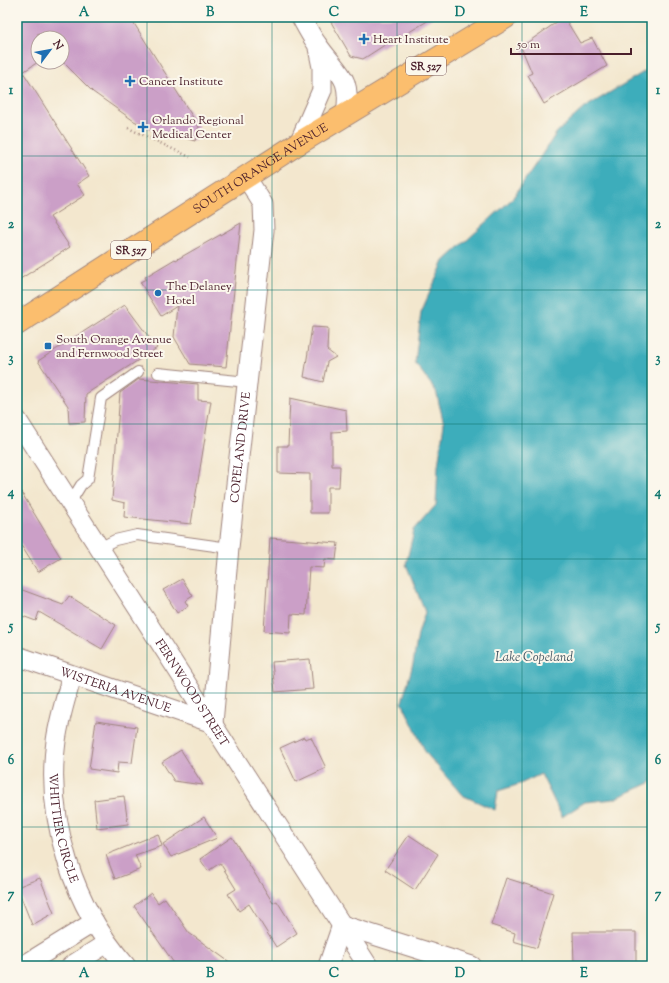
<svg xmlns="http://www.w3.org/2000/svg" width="669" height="983" font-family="'Sorts Mill Goudy',serif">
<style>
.water{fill:#3eadbb;stroke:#446673}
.building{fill:#cb9fc7}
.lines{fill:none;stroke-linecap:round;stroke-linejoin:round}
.lane-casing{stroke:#9e837c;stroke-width:12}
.street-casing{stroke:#9e837c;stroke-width:21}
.primary-casing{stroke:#9e837c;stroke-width:24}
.path{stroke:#9e837c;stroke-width:2.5;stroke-dasharray:1 3;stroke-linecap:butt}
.lane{stroke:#fff;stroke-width:10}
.street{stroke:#fff;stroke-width:19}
.primary{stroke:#fbbe6e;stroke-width:22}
.grid{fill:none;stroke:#0f766e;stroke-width:1;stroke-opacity:0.55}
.poi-dot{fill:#1f6fb2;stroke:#fbf7ec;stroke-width:1.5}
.labels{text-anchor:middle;stroke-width:4;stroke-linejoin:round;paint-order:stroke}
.shield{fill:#fbf7ec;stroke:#7f6065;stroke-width:1}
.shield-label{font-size:11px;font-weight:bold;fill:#4a1f2b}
.poi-label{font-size:12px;fill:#4a1f2b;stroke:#fbf7ec;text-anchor:start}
.street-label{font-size:12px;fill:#4a1f2b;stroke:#fbf7ec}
.water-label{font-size:13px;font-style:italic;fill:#455865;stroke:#fbf7ec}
.neatline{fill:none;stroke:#0f766e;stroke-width:1.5}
.grid-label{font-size:13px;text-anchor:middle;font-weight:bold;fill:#0f766e}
</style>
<rect width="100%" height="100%" fill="#fbf7ec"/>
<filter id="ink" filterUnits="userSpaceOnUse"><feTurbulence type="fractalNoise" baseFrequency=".025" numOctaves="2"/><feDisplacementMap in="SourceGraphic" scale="8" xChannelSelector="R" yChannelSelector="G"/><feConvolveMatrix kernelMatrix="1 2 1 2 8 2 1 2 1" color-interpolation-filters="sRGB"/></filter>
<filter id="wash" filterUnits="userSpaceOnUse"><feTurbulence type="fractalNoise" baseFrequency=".012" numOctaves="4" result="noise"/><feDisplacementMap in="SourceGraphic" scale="16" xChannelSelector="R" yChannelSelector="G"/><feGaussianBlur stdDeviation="0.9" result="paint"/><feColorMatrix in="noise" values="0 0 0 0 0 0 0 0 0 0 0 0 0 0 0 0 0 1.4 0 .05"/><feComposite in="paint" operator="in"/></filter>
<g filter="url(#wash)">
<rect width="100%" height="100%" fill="#f3e7ce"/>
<!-- water -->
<path class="water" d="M652,67V782L614,799L585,802L562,817L541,774L520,784L498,791L495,810L462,795L426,753L402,702L413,664L418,634L425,612L406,564L414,530L436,505L438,466L444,424L436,391L415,363L421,312L444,261L512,199L557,132L584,108Z"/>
<g id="blocks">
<!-- building -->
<path class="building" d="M17,17H130L199,127L195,141L172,134L170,139L134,121L93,92L62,61V38H43L38,33V62L23,72L89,176L77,184L85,195L50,217L70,247L17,281Z
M328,17H434L401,37L400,35L363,59L351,56Z
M564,17L580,43L592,38L607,66L544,104L528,75L532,73L521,47Z
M241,223L226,367L190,364L174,337L177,306L161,316L140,282L146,279L145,277L175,259L176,260Z
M125,305L157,348L86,394L85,422L69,423L68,406L38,361Z
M312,327L328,328L327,350L336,357L327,362L323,382L304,377Z
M139,379L198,384V400L211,401L191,524L124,517L125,503L112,500L120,393Z
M290,398L346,410L347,431L332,432V466H340L339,487H328V513H310V474L278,473V446H288Z
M17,485L61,558L38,572L17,539Z
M270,538L338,543L336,560L325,559L324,568L309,567L306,615L291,614L290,633L264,631Z
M182,579L193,596L185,601L188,606L177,613L163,590Z
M17,588L63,605L69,596L116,625L102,649L39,612L36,621L17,614Z
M310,659L313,689L275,692L272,662Z
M96,721L137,727L132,763L118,762L117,773L89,769Z
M304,737L305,739L311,737L326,768L296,782L280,748Z
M181,750L203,785L174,781L162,762Z
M124,796L128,824L97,828L94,800Z
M204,817L217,838L171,857L163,844Z
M158,834L162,846L135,855L141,869L115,879L106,855Z
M409,835L438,854L415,890L385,870Z
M232,837L273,903L277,901L297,933L276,947L249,904L239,911L228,894L236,889L220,863L208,871L200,859Z
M40,878L54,913L32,925L17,887Z
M506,878L553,893L537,948L513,941L515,933L491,925Z
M151,893L158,903L165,898L189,933L235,966H176L134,906Z
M573,932H636V965H574Z"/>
</g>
</g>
<g filter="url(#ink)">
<use href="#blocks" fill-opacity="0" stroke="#9e837c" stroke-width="1"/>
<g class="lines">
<!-- lane casing -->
<g class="lane-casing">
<path id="lane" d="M158,373L248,382
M70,503L81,485L88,479L101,398L138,372
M99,548L115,540L137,535L229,548"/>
</g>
<!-- street casing -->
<g class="street-casing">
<g id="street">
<path d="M301,17C306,26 311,36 317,44C338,75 352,74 346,115"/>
<path d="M299,143L322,90V67L318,48"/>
<path id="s1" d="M17,420L368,966"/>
<path id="s2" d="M17,656L213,723"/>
<path id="s3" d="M72,676C66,697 59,719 56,741C45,820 74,907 126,966"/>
<path id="s4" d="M213,723L229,548L264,230L263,204L246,177"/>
<path d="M342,925L472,966"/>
<path d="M23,966L94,922"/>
<path d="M71,966L107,943"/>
<path d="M328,966L342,925"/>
</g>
</g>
<!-- primary casing -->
<g class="primary-casing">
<g id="primary">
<path id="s5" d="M17,324L299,143L506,17"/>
</g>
</g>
<!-- path -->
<path class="path" d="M128,128L190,157"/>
<!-- lane -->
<use href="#lane" class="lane"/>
<!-- street -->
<use href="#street" class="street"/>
<!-- primary -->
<use href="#primary" class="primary"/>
</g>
</g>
<!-- grid -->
<path class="grid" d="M147,17V966M272,17V966M397,17V966M522,17V966M17,156H652M17,290H652M17,424H652M17,559H652M17,693H652M17,827H652"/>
<!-- markers -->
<g class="poi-dot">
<path d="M362 33h4v4h4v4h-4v4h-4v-4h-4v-4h4z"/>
<path d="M128 75h4v4h4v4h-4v4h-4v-4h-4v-4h4z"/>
<path d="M141 121h4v4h4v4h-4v4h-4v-4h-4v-4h4z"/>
<circle cx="158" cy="293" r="4"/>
<rect x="44" y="342" width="8" height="8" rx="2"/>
</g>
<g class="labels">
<!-- shield labels -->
<g class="shield">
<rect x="406" y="57" width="40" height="18" rx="3"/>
<rect x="111" y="241" width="40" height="18" rx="3"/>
</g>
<g class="shield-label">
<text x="426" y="70">SR 527</text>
<text x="131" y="254">SR 527</text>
</g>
<!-- poi labels -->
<g class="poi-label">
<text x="373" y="43">Heart Institute</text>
<text x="139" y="85">Cancer Institute</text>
<text x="152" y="124">Orlando Regional<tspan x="152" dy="14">Medical Center</tspan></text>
<text x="166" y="290">The Delaney<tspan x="166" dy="14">Hotel</tspan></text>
<text x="56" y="343">South Orange Avenue<tspan x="56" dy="14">and Fernwood Street</tspan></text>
</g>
<!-- street labels -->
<g class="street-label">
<text dy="4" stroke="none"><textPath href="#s5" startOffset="289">SOUTH ORANGE AVENUE</textPath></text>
<text dy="4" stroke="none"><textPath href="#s4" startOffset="277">COPELAND DRIVE</textPath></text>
<text dy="4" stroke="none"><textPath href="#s2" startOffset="104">WISTERIA AVENUE</textPath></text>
<text dy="4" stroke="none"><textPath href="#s1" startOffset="324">FERNWOOD STREET</textPath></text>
<text dy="4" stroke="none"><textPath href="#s3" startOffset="155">WHITTIER CIRCLE</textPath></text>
</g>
<!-- water labels -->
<g class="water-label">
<text x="534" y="661">Lake Copeland</text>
</g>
</g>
<!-- margin -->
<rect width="669" height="983" fill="none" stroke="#fbf7ec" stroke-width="44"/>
<!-- north arrow -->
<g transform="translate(50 50) rotate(58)"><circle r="19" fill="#fbf7ec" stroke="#b4a19f"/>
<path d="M0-3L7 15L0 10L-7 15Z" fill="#1f6fb2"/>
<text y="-6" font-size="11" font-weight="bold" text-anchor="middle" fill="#4a1f2b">N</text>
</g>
<!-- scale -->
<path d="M511 48v6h120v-6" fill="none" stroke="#4a1f2b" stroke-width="2"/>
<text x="517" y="48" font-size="12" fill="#4a1f2b" stroke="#fbf7ec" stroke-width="3" paint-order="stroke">50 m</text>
<rect x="22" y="22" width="625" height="939" class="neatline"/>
<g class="grid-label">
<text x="84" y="16">A</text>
<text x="210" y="16">B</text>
<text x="334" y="16">C</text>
<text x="460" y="16">D</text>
<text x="584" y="16">E</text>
<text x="11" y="94">1</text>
<text x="658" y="94">1</text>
<text x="11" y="228">2</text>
<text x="658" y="228">2</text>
<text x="11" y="362">3</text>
<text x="658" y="362">3</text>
<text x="11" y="496">4</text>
<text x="658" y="496">4</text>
<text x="11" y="630">5</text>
<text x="658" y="630">5</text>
<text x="11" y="764">6</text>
<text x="658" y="764">6</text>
<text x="11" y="898">7</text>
<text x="658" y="898">7</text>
<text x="84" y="977">A</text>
<text x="210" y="977">B</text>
<text x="334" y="977">C</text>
<text x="460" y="977">D</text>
<text x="584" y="977">E</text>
</g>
</svg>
